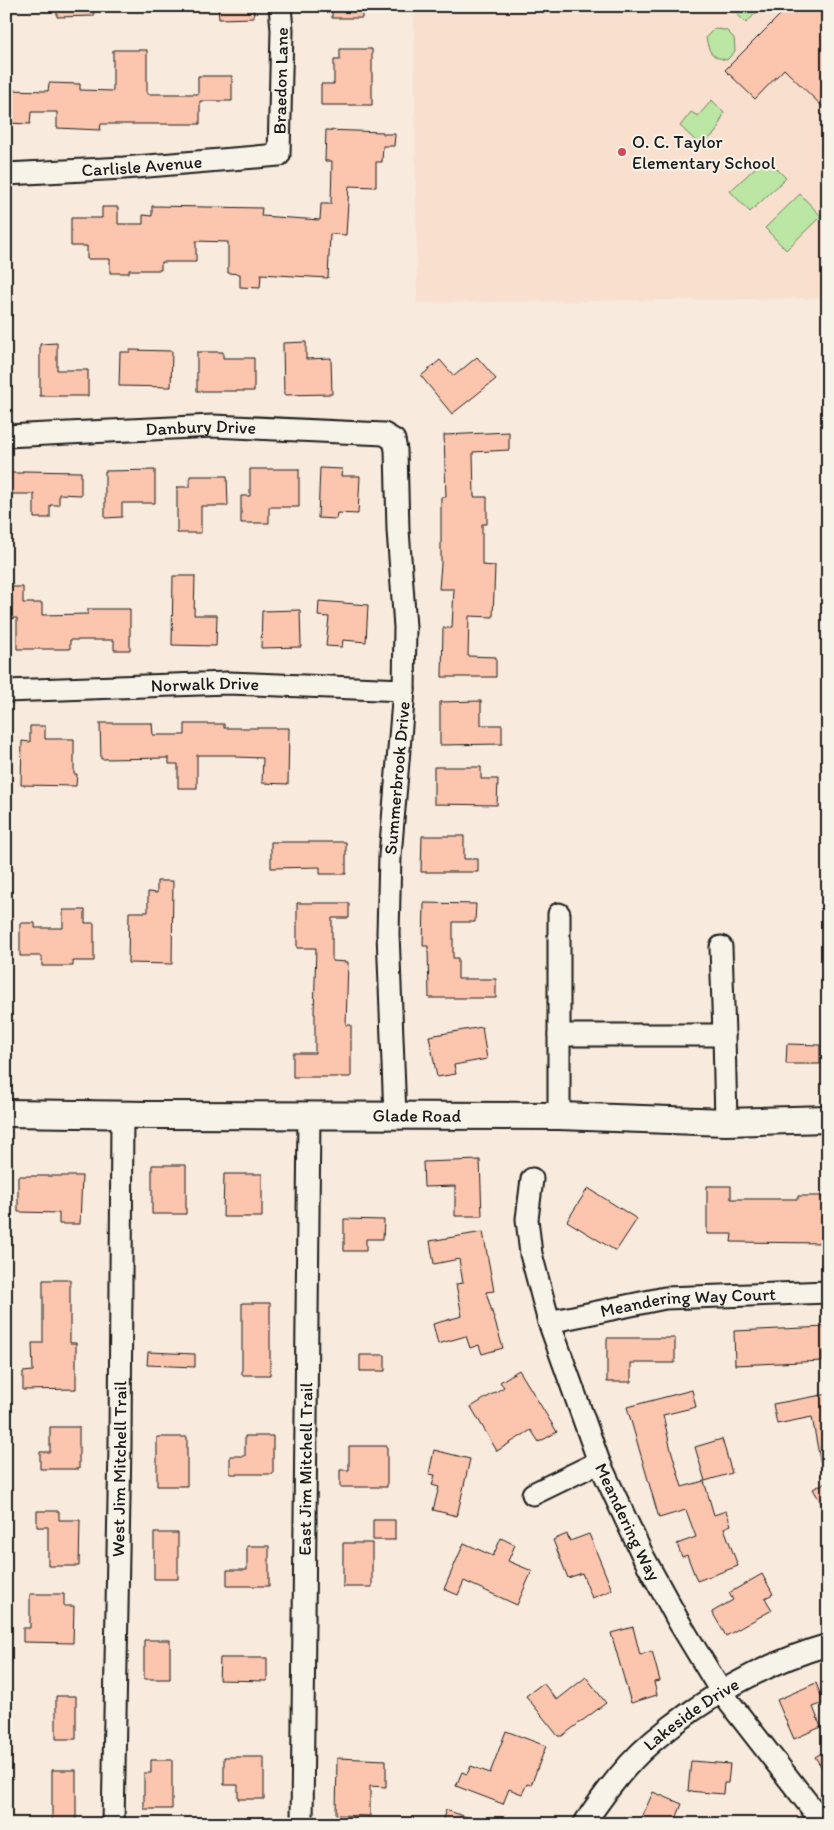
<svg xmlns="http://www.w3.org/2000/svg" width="834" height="1830" font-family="Itim,sans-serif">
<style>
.built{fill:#f9dfce}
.green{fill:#bbe6a3;stroke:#6c8160}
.building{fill:#fcc5ae;stroke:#1c1c1c}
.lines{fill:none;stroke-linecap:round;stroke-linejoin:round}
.minor-casing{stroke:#1c1c1c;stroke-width:25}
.major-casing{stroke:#1c1c1c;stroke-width:30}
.minor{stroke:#f7f3e8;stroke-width:21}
.major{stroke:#f7f3e8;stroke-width:26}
.poi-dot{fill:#d1495b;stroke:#f7f3e8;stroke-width:2}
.labels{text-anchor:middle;stroke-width:4;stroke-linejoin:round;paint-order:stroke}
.street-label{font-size:18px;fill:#1c1c1c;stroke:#f7f3e8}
.poi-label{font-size:18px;fill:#1c1c1c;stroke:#f7f3e8;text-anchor:start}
</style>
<rect width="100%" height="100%" fill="#f8eadc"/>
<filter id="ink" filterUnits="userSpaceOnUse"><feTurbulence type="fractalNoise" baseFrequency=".02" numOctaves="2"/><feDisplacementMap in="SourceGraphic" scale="10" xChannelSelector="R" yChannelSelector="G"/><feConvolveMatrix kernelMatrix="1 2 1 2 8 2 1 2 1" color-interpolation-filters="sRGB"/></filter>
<g filter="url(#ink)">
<!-- built -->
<path class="built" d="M414,6H828V298L417,303Z"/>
<!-- green -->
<path class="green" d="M729,6H763L746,23Z
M714,29L726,30L734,38L735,51L727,60C711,57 709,53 706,37Z
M712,100L724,113L716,132L701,146L680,126L691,112L698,116Z
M766,158L786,178L750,212L730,191Z
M800,194L821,216L786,250L765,228Z"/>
<!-- building -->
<path class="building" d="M57,6H94V16L57,17Z
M218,6H253L254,18L219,19Z
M332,6H362V18H332Z
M789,6H828V112L784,69L755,99L725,70Z
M340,49H372V105H321V84H334V60H340Z
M113,50H147V94H198V76H232V101H200V124H101L100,130L57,128V112H31L30,124L6,123V90L48,91L49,83L80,84V90L113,91Z
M326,130L383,132V134H395L394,146H383L382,162H376V187L349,186L346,235L330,234L328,278L261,274L260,288L240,287V274L228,273V242L196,241V262H161V270H129V273H110V259H87V246H71V218H102V207H118V224H143V215L152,216V206L262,208L261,216L320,220L321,204H331L332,161H325Z
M306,342V359L331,358L332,394L284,395L283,343Z
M57,343V370H88V396H40V344Z
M130,350L172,351L171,387L119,386L120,352H130Z
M197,352H223V358H254V391H197Z
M477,357L496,379L452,414L421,376L440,360L454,376Z
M509,432V450L473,452L474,497H487V524H482V565L495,566L493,617L469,616L468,656L496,657V677H442L443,628H452L454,589H439L441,564V497H446L444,435Z
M320,468L342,469L341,476H360L358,514L337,513L336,519L318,518Z
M250,469H299V507H269V523H241V496H250Z
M155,470V503H122V517L105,518V471Z
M23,471L81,472V495L59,494V505H50V518H34V494H6V473H23Z
M190,476H227L228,506H201V533H177V487H190Z
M173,576H195L194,615H217L216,646L172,645Z
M7,587H23V603H42V615L88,614V609H130V650H114V640H70V649H17V618H8Z
M319,601L368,605L366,642L343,640L342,647L326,646L329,617L318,616Z
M300,610L301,647L261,648L262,611Z
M481,701V725H502V744L440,745V702Z
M100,723H152L153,735H185V724H224V728H289L288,784L262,783L263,758L236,757V755H197V788H178V764H169V758L101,759Z
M30,726H45V739H74V774H77L76,786L21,785L22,741L30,742Z
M434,767H481V779H498L497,805L434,804Z
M422,836H464V859H478V872H421Z
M271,842H346V874H320V867L271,868Z
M157,881H173L172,964L128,963L129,912H148V892L157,893Z
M297,903H349V918H332V961L348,962L346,1025H351V1077H293V1053H315V1014H314L316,948H297Z
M424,903L476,904L475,922H453V958H458V979H496V998H429L428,946H423Z
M63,910H85V923H94V961H73V966H42V956H20V923H35V928H63Z
M482,1027L487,1059L454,1065L456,1074L437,1077L429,1036Z
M787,1044L820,1045V1064H786Z
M480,1160L482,1216H455V1186L424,1187L423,1162Z
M152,1165H186V1214H152Z
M224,1174H262V1217H223Z
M18,1176H82L80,1224H59V1213L18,1212Z
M707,1186H731V1199H798V1196H828V1243L731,1242L732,1234H707Z
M588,1188L637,1219L616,1251L567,1221Z
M344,1219L384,1220L383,1239H366V1251H344Z
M483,1232L494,1291L486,1292L503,1348L482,1354L479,1345L470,1348L466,1336L438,1344L433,1324L462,1316L456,1284L463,1283L459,1259L434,1264L430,1241Z
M43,1280H70V1343H76V1389L23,1390V1372L33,1371L32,1343H43Z
M242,1303H270V1375H242Z
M828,1327V1351H822L823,1361L735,1365L734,1331Z
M607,1338H675V1363H631V1382H607Z
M148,1352L195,1354V1367L147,1365Z
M360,1355H385V1371H360Z
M519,1370L557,1432L539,1442L531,1430L497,1451L471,1407L504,1387L500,1382Z
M692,1390L696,1407L663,1415L670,1446L682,1487L704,1481L714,1515L726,1511L731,1525L724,1528L738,1566L697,1581L687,1555L682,1557L677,1544L696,1537L686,1510L659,1518L627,1407Z
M828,1394V1471H822L812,1417L777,1424L773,1404Z
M50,1427H79V1469H40V1452H50Z
M245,1436H273V1474H230V1456H245Z
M157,1437H187V1486H157Z
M722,1439L732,1473L705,1481L695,1447Z
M349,1446H387V1487H340V1470H349Z
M434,1450L470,1459L457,1516L433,1510L439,1487L432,1485L435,1475L429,1474Z
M828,1481V1515L813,1489Z
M37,1511H59V1520H80L79,1566H48V1527H37Z
M373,1520H395V1540H373Z
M154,1533H178V1579H154Z
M567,1534L570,1541L589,1534L612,1590L592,1598L582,1573L568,1578L553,1540Z
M501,1538L515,1545L508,1561L532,1571L517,1605L464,1581L458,1595L444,1589L464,1543L493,1556Z
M343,1543H372V1587H343Z
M247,1546H269V1586H227V1570H247Z
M762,1574L773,1594L765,1598L772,1610L726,1636L712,1612L733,1600L729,1593Z
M30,1594H64V1606H74L73,1643L23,1642V1628H30Z
M633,1627L640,1655L652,1651L660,1681L654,1682L657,1695L631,1703L611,1633Z
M144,1640H170V1679H144Z
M220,1658H267V1681L219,1680Z
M586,1677L606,1703L562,1736H558L526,1696L543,1683L557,1700Z
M816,1683L824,1703L813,1707L821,1727L794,1739L777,1700Z
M56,1696H76V1739H56Z
M506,1731L546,1746L531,1785L527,1784L522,1794L509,1789L503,1804L456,1786L462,1772L467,1774L471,1766L490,1773Z
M828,1749V1777L815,1757Z
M224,1757H264V1799H238V1785H224Z
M337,1758L386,1760V1787L370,1786V1816L336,1815Z
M151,1760H172V1809H144V1773H151Z
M691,1761L730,1764L728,1783H724L723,1794L688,1791Z
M52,1770H76V1824H52Z
M653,1792L682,1804L674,1824H639Z
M446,1810L481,1822V1824H441Z"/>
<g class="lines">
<!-- minor casing -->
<g class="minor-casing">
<g id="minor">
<path id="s1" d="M6,174L124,168L279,155L282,30L280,6"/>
<path id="s2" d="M6,436L213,426L384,434L394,440L396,450L398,530L405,627L404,690L390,856L388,933L395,1116"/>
<path id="s3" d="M6,691L228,683L404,690"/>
<path d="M559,914V1116"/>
<path d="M721,947L724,1035"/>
<path d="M559,1035H724L726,1122"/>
<path id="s4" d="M532,1179L527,1219L531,1254L549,1322L599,1462L643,1556L679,1622L722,1693L824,1824"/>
<path id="s5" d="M549,1322L665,1298L828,1292"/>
<path d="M533,1494L599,1462"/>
<path id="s6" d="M113,1824L120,1444L122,1115"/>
<path id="s7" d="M302,1824L309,1115"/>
<path id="s8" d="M584,1824C603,1795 626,1764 652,1742C702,1699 764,1663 828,1645"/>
</g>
</g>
<!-- major casing -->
<g class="major-casing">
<g id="major">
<path id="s9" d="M6,1113L148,1115L559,1116L726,1122L828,1119"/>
</g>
</g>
<!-- minor -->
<use href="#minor" class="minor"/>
<!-- major -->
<use href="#major" class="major"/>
</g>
</g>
<!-- markers -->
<circle class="poi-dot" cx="622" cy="152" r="5"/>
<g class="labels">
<!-- street labels -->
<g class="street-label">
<text dy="6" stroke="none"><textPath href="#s1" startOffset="348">Braedon Lane</textPath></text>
<text dy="6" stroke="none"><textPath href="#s1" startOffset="136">Carlisle Avenue</textPath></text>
<text dy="6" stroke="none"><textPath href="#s2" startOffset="195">Danbury Drive</textPath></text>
<text dy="6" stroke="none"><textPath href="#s3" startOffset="199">Norwalk Drive</textPath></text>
<text transform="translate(397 778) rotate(-85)" y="6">Summerbrook Drive</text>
<text dy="6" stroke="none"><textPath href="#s9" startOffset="411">Glade Road</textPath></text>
<text dy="6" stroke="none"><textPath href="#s5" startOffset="141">Meandering Way Court</textPath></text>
<text dy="6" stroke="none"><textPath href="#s6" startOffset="355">West Jim Mitchell Trail</textPath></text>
<text dy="6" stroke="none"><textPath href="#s7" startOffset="355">East Jim Mitchell Trail</textPath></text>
<text dy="6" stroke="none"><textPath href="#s4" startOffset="361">Meandering Way</textPath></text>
<text dy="6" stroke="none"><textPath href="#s8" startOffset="155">Lakeside Drive</textPath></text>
</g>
<!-- poi labels -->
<g class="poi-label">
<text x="632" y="148">O. C. Taylor<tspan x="632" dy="21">Elementary School</tspan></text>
</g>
</g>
<!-- margin -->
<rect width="834" height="1830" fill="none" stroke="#f7f3e8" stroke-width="25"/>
<rect x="12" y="12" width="809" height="1805" fill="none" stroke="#1c1c1c" stroke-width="2" filter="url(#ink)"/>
</svg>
